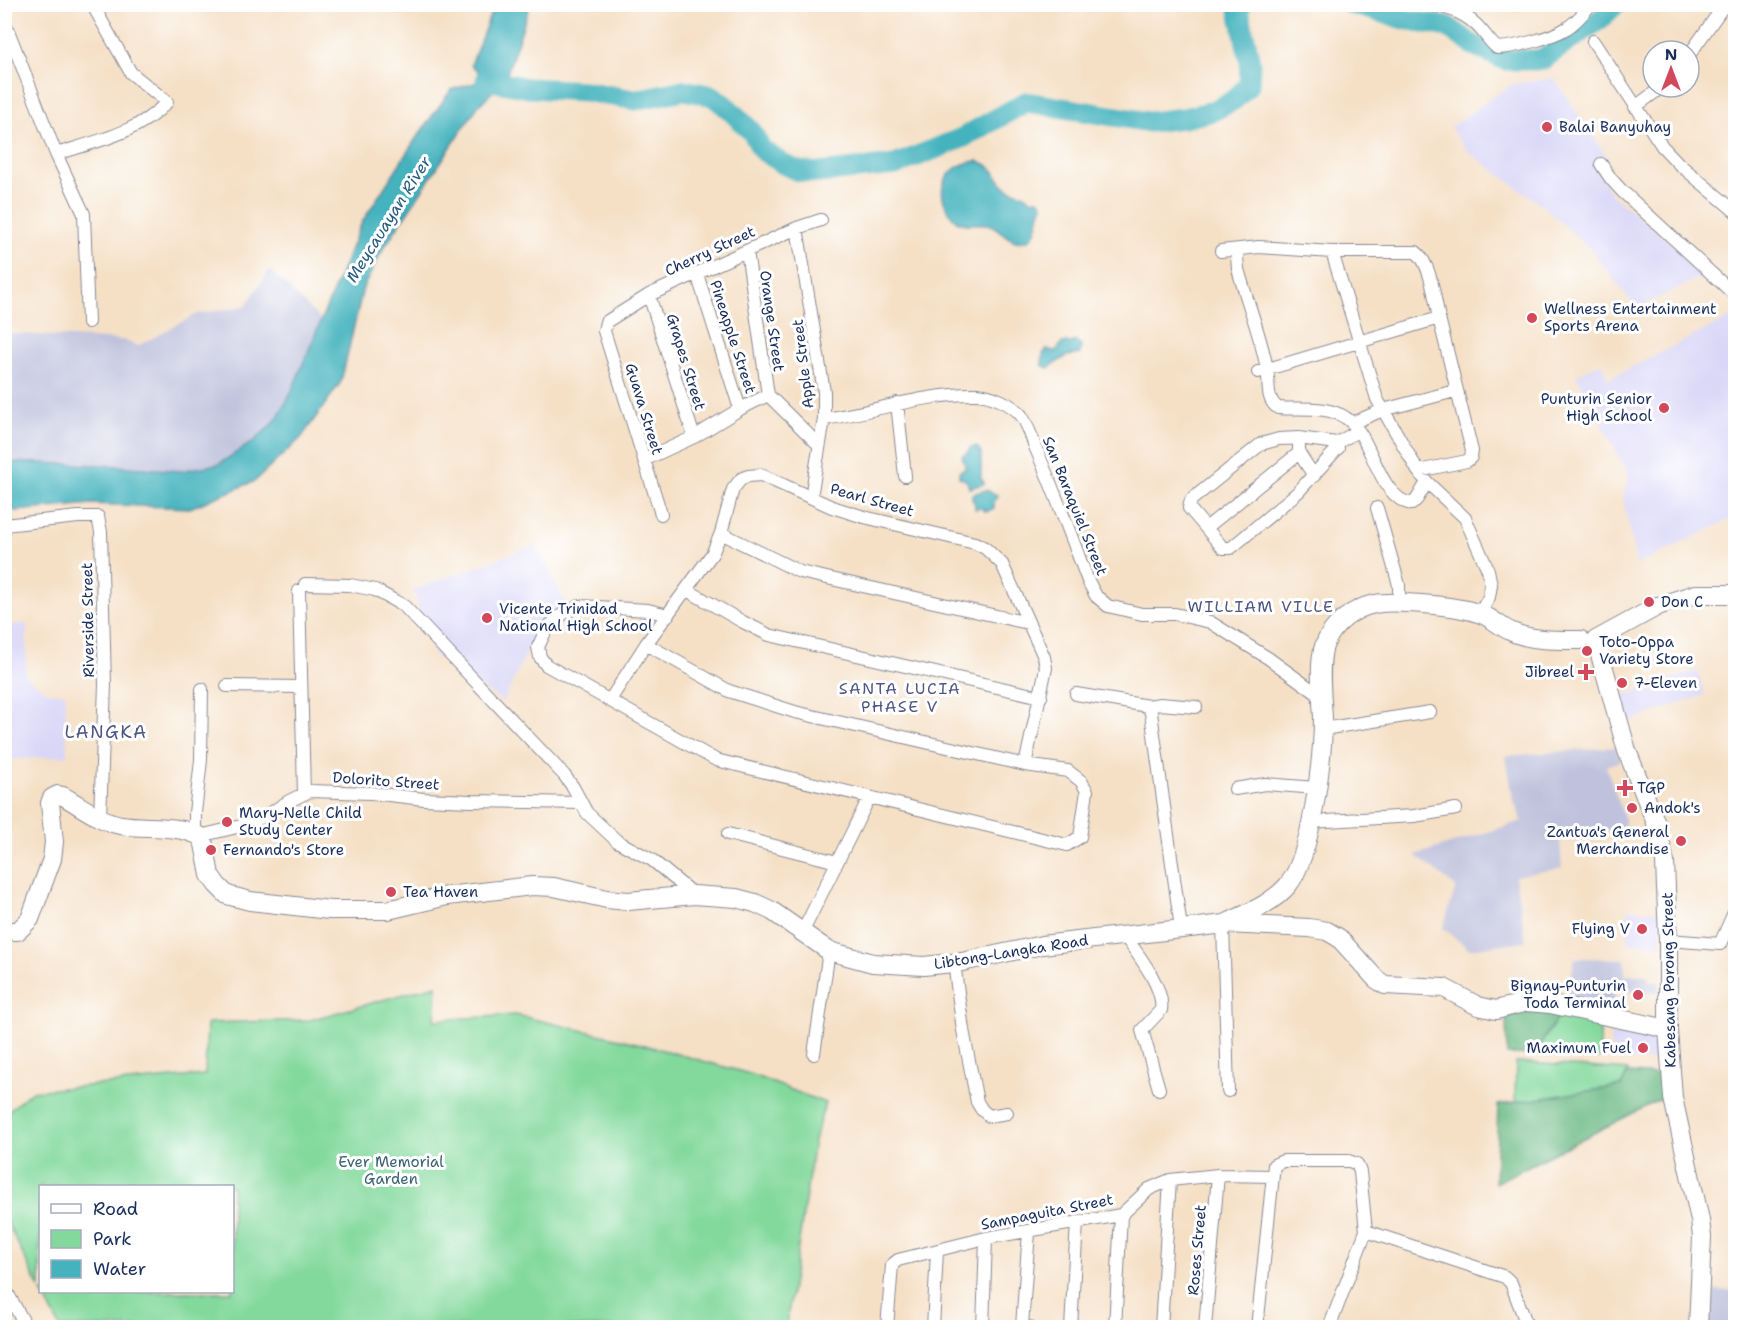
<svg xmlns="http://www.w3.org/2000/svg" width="1740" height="1332" font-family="'Shantell Sans',sans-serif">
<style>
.built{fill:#d9d6f7}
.industrial{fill:#c0c2dd}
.green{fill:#83d99c;stroke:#4f847d;stroke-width:1.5}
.forest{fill:#6ab984;stroke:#427471;stroke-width:1.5}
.water{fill:#44b3be;stroke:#30718e;stroke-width:1.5}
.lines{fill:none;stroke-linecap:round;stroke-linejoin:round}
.river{stroke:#44b3be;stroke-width:21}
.minor-casing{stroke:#888892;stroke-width:14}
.secondary-casing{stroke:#888892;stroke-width:20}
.minor{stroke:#fff;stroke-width:12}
.secondary{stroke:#fff;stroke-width:18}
.poi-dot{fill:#d1495b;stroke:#fff;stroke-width:2}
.labels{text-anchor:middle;stroke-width:6;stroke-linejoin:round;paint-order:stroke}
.poi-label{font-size:15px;fill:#1b2f5e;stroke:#fff;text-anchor:start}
.street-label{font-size:15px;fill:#1b2f5e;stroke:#fff}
.park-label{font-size:15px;fill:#3a6271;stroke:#fff}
.water-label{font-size:16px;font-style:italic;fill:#295d80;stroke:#fff}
.neighbourhood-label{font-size:16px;letter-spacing:1.5px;fill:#4e5684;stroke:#fff}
.quarter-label{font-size:18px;letter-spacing:1.5px;fill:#4e5684;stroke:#fff}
</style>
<rect width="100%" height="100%" fill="#fff"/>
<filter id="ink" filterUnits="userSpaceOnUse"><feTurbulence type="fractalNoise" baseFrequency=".0167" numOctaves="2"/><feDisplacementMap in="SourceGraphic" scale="12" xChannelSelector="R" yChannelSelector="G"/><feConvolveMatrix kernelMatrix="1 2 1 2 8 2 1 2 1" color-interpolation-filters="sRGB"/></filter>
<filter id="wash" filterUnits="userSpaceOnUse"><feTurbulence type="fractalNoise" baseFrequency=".008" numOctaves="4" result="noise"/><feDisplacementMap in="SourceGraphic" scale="24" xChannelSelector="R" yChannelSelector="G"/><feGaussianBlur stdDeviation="1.35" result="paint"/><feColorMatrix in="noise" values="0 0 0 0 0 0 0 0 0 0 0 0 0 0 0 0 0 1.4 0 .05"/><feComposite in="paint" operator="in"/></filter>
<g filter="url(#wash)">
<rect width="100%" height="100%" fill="#f5e0c6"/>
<!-- built -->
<path class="built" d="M1554,78L1610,162L1598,173L1612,195L1708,274L1636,308L1591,250L1544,207L1466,150L1450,127L1512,84Z
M1735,315V517L1637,565L1623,498L1629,475L1576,375L1601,363L1608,379Z
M536,545L566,604L537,631L503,702L434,655L413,590Z
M27,624L26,677L48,692L65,693L67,756L5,760V625Z
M1697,670L1705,695L1624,723L1616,698Z
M1627,909L1660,911L1661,944H1628Z
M1611,1025L1658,1036L1663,1061L1610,1060Z"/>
<!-- industrial -->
<path class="industrial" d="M270,270L321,320L290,395L276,420L253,442L220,464L181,471L102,465L5,462L4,333L123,340L138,346L197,314L245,306Z
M1616,747L1621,761L1606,766L1623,815L1626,829L1587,832V838L1560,841L1562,868L1515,876L1526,941L1469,949L1443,928L1456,887L1415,855L1522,821L1513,798L1506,756Z
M1575,958L1625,959V975H1648V981L1660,982V992L1615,991L1614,1012L1565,1003Z
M1706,1290L1735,1291V1327H1707Z"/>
<!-- green -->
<path class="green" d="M437,985L435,1020L516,1015L641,1044L750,1074L825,1103L814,1141L786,1327H60L42,1292H232V1186H40V1289L5,1218V1198L7,1194L4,1193L5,1114L32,1091L205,1075L207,1023L310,1020Z
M1561,1012L1600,1019V1058L1538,1055C1541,1038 1553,1027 1561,1012Z
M1516,1062L1628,1070L1622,1086L1515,1103Z"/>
<!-- forest -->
<path class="forest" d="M1528,1010L1561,1012C1553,1027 1541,1038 1538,1055L1507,1054L1506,1017Z
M1628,1073L1665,1075V1097L1495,1183L1498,1105L1621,1086Z"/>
<!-- water -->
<path class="water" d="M494,5H530L505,79L478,106L383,249L363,288L341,382L301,438L255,481L190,508L92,504L5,512V462L102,465L181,471L219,464L253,442L276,420L290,395L362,222L415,140L451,90L478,82V71L471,65Z
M978,161C997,167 994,178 1006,187C1014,193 1024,192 1032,200L1036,199L1040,200L1043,206C1037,215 1040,229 1030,239C1013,247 1006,234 993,226C982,220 968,228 957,221C952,218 950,214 948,210C933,185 951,163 978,161Z
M1076,341L1081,346L1080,354L1067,356L1048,368L1042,365L1043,354L1047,349L1053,351L1057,350L1062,343H1071Z
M971,447H977L981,453V479L984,482V484L969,488L967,481L959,477V472L966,467L962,456L966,454Z
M986,490L997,495L998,497L994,501V508L986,512L982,508L975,509V504L972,499V494Z"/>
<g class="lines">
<!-- river -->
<path class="river" d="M1350,4L1408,20L1448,27L1473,45L1505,60H1542L1599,20L1616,4
M486,80L528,88L584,91L635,100L684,90L713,96L728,108L752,132L762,150L781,163L798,171L818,173L895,165L962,138L1026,102L1149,122L1184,118L1213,111L1234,100L1249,85L1250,62L1239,10L1241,4"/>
</g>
</g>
<g filter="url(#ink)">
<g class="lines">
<!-- minor casing -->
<g class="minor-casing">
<path id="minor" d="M1428,4C1450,8 1467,13 1482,31C1487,37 1491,43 1497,48C1516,47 1551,38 1567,28C1576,22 1584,13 1591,4
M4,20L56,154L84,214L88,322
M1593,41L1662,146L1679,164L1736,212
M1689,55L1725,4L1736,12
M1635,107L1662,87
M56,154C94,142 139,133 167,102L131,73L92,4
M1601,164L1611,179L1622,191L1736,296
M797,228L824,392V419L811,497
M1240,249L1237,256L1238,269C1247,302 1261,336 1267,369C1270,383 1265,399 1278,408C1300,410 1327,405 1346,418C1373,435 1377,498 1412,504L1417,499L1427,482
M747,251L768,395
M1221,251L1259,247L1332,252H1416C1431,263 1435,301 1439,318
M1332,252L1377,399L1418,471L1427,482L1465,518L1488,570L1491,585L1489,597L1480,613
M697,274L740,409
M649,295L694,437
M1258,372L1439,318L1472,451L1471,457L1467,461L1418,471
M897,403L905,476
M824,419C875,412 925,393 977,394C992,395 1012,404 1021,415C1028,424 1032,439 1036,449C1055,492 1071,536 1088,581L1096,596L1108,606L1142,614H1175L1210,622L1268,658L1322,697
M1352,423L1383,410L1455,391
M1337,443L1338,448L1298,492L1231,548H1223L1189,508L1191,500L1261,444L1279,439L1298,438L1337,443L1358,431
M1299,445V453L1314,476
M644,460L694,437L740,409L768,395L818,444
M1377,508L1399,585V603
M661,514L604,331L606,322L649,295L797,228L821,220
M4,525L78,517H98L101,532L105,685L100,817
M1206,528L1299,453
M721,533L800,572L1028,623
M305,584L350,585L375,590L404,606L564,775L573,787L587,813L617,841L652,860L694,895
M687,590L743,622L769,635L1041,697
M299,591L304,794
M646,644L729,691L795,712L1025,765L1068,771L1081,781L1087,791L1080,837L1067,845L716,760L546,665L540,657L538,647L547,628L564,613L580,606L648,610L668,615
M227,686L301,687
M1076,694L1148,706L1151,713L1181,928
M610,700L646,644L712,554L721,533L733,489L741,479L748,476L761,475L832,507L864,517L975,543L985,548L1002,564L1044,657L1046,668L1025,765
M1148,706L1160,704L1196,707
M1323,729L1430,712
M1235,789L1265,784L1317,788
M1310,822L1414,816L1456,809
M195,834V813L201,760L202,689
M728,834L837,862
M200,836L245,825L269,814L289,801L310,791L371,793L424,799L471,801L581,803
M1223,924L1228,1091
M802,933L869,798
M1124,935C1137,953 1165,988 1161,1010L1142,1030L1159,1089
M1668,940L1720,944L1736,908
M954,963L963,1030L977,1102L982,1110L989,1116L1007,1113
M814,1054L829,951
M1366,1231L1505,1277L1511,1283L1528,1328
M4,1287L27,1328
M1022,1326L1029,1232
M887,1328L892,1265L898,1260L986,1238L1121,1215L1149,1189L1170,1180L1218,1175L1273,1176
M933,1328L937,1251
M983,1328L986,1238
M1003,1328L1029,1327
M1071,1328L1077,1222
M1115,1328L1121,1215
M1161,1328L1170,1180
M1205,1328L1218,1175
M1257,1328L1274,1165L1283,1161H1349L1357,1164L1360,1172L1366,1231L1329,1328"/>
</g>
<!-- secondary casing -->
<g class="secondary-casing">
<path id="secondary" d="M1227,923C1248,913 1273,903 1288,885C1312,856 1323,756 1323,718C1322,698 1318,664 1324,646C1332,625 1353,608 1375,604C1396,600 1457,606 1478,613C1490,616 1499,626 1510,631C1530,641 1559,640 1581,640
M4,931H18L30,919L52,859L54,842L50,803L52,798L58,795L63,796C81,806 101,822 121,825C147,829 176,824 200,836L204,844L210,875L217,885L227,895L250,901L330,910H388L447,896L532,886L554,887L607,899L628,901L694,895L736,898L755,903L772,911L829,951L873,963L924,966L962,962L1042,945L1225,924L1309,928L1327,931L1339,938L1376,979L1385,985L1444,988L1478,1006L1496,1010L1527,1002L1550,1004L1668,1029
M1698,1328L1702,1237L1700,1220L1673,1098L1668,1029V940L1665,862L1656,823L1627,751L1596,640L1658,606L1695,594H1736"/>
</g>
<!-- minor -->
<use href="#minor" class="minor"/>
<!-- secondary -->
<use href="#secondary" class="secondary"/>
</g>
</g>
<!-- markers -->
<g class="poi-dot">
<circle cx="1547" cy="127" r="6"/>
<circle cx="1532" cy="318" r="6"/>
<circle cx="1664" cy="408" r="6"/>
<circle cx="1649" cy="602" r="6"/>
<circle cx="487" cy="618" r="6"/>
<circle cx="1587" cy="651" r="6"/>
<path d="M1583 663h6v6h6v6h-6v6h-6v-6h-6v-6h6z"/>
<circle cx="1622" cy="683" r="6"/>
<path d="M1622 779h6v6h6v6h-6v6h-6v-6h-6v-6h6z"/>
<circle cx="1632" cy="808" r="6"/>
<circle cx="227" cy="822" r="6"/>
<circle cx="1681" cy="841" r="6"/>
<circle cx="211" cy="850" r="6"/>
<circle cx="391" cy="892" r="6"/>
<circle cx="1642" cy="929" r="6"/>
<circle cx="1638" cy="995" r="6"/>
<circle cx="1643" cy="1048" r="6"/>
</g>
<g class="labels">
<!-- poi labels -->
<g class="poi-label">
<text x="1559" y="132">Balai Banyuhay</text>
<text x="1544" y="314">Wellness Entertainment<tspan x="1544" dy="17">Sports Arena</tspan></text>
<text x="1652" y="404" text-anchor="end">Punturin Senior<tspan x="1652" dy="17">High School</tspan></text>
<text x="1661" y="607">Don C</text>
<text x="499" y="614">Vicente Trinidad<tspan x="499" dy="17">National High School</tspan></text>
<text x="1599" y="647">Toto-Oppa<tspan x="1599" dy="17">Variety Store</tspan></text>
<text x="1574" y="677" text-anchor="end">Jibreel</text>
<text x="1634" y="688">7-Eleven</text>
<text x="1637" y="793">TGP</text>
<text x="1644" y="813">Andok's</text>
<text x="239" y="818">Mary-Nelle Child<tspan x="239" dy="17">Study Center</tspan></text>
<text x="1669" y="837" text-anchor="end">Zantua's General<tspan x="1669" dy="17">Merchandise</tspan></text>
<text x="223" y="855">Fernando's Store</text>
<text x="403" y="897">Tea Haven</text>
<text x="1630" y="934" text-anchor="end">Flying V</text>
<text x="1626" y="991" text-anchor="end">Bignay-Punturin<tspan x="1626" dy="17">Toda Terminal</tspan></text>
<text x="1631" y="1053" text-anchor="end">Maximum Fuel</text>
</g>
<!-- street labels -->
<g class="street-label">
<text transform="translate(710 251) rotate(-25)" y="5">Cherry Street</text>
<text transform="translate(772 321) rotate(82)" y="5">Orange Street</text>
<text transform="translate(733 337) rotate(72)" y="5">Pineapple Street</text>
<text transform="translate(686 362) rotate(73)" y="5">Grapes Street</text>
<text transform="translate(803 364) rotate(-97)" y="5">Apple Street</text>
<text transform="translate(644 409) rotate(73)" y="5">Guava Street</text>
<text transform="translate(872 500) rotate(16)" y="5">Pearl Street</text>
<text transform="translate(1075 506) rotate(68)" y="5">San Baraquiel Street</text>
<text transform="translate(88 620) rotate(-91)" y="5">Riverside Street</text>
<text transform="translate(386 781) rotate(4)" y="5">Dolorito Street</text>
<text transform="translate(1011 952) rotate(-9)" y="5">Libtong-Langka Road</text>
<text transform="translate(1669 980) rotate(-91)" y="5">Kabesang Porong Street</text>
<text transform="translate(1047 1212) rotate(-11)" y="5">Sampaguita Street</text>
<text transform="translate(1197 1250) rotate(-85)" y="5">Roses Street</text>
</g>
<!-- park labels -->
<g class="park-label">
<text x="391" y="1167">Ever Memorial<tspan x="391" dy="17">Garden</tspan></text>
</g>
<!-- water labels -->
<g class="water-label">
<text transform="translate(388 219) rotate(-58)" y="6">Meycauayan River</text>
</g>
<!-- neighbourhood labels -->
<g class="neighbourhood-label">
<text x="1261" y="612">WILLIAM VILLE</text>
<text x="900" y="694">SANTA LUCIA<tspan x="900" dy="18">PHASE V</tspan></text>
</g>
<!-- quarter labels -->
<g class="quarter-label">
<text x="106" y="738">LANGKA</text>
</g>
</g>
<!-- margin -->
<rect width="1740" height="1332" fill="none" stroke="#fff" stroke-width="24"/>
<!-- legend -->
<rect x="39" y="1185" width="195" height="108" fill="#ffffff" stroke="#a4acbf" stroke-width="1.5"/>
<rect x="51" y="1204" width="30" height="9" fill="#ffffff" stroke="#a4acbf" stroke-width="1.5"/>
<text x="93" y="1215" font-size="18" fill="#1b2f5e">Road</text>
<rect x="51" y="1230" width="30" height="18" fill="#83d99c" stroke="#a4acbf" stroke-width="1.5"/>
<text x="93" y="1245" font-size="18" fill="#1b2f5e">Park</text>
<rect x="51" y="1260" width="30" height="18" fill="#44b3be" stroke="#a4acbf" stroke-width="1.5"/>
<text x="93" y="1275" font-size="18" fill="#1b2f5e">Water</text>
<!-- north arrow -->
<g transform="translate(1671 69)"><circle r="28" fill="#ffffff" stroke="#a4acbf" stroke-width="1.5"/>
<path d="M0-4.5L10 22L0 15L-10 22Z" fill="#d1495b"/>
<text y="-9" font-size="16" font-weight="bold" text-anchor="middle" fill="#1b2f5e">N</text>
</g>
</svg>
